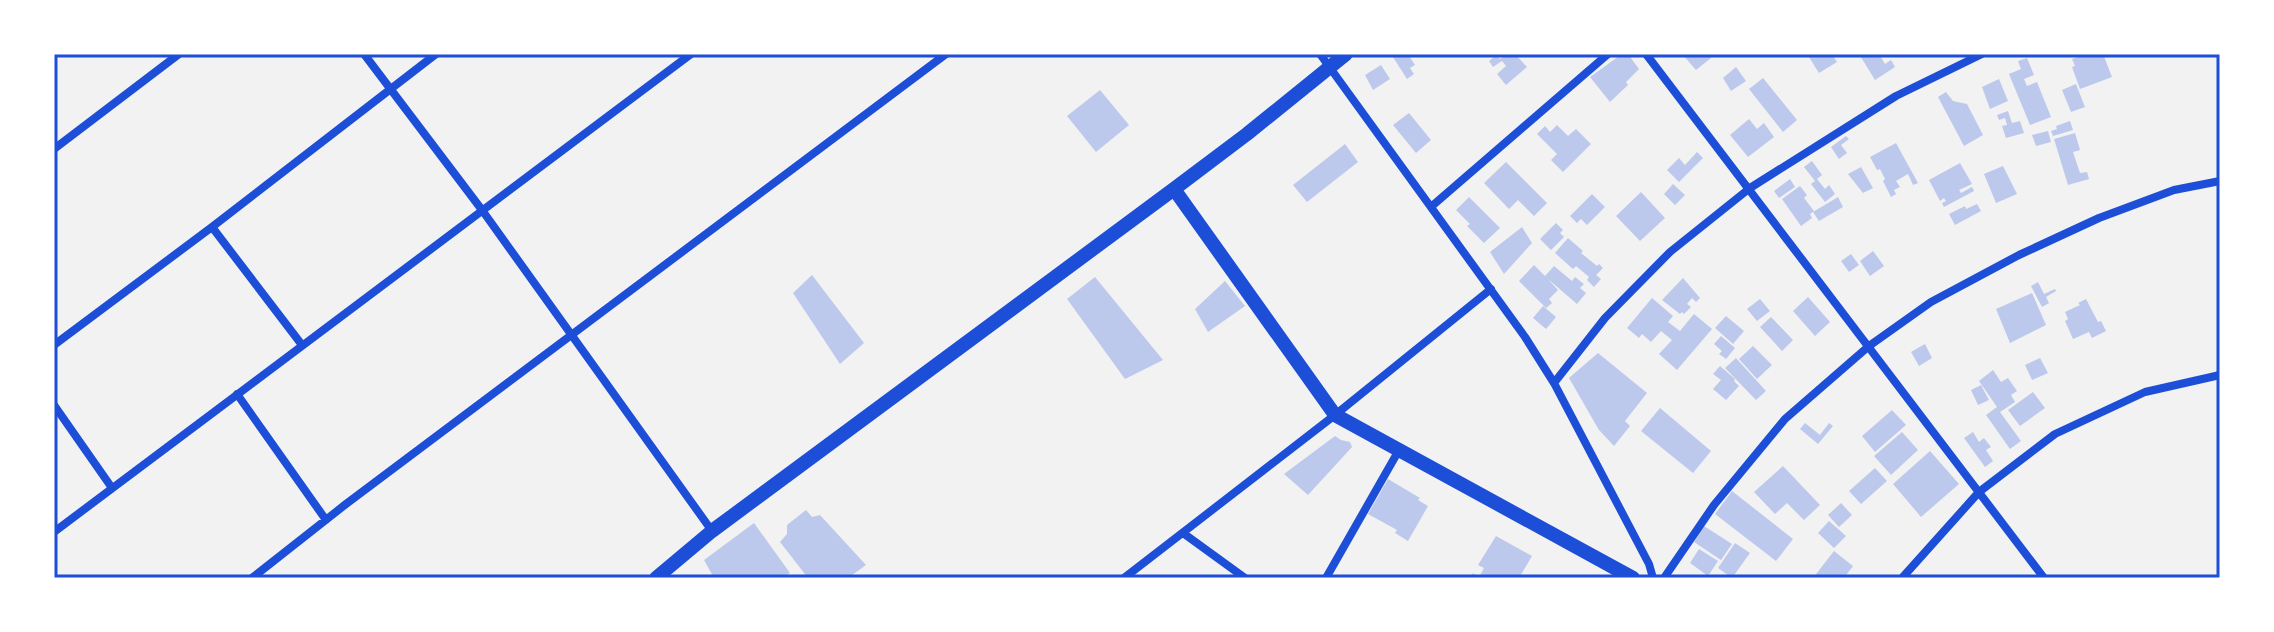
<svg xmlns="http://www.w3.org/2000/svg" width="2274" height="632" font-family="'DM Sans',sans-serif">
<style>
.building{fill:#bdc9ec}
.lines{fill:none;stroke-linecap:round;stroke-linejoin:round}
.minor{stroke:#1d4ed8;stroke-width:8}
.tertiary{stroke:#1d4ed8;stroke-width:14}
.neatline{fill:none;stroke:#1d4ed8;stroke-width:3}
</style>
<rect width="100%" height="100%" fill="#f2f2f2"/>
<!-- building -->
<path class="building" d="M1391,54H1408L1415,65L1410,68L1414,74L1407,79Z
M1506,54H1515L1527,67L1506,85L1497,74L1506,66L1502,61L1493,67L1489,61L1496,55L1500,59Z
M1622,54H1628L1639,69L1626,82L1628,85L1610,102L1590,77Z
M1682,54H1716L1696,70Z
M1807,54H1832L1837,62L1819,73Z
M1859,54H1879L1885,64L1891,60L1895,67L1875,80Z
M2085,54H2103L2112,77L2080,89L2072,67L2075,66L2072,59Z
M2027,58L2034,75L2024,79L2027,86L2037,82L2051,117L2030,125L2009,74L2021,69L2018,61Z
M1381,65L1390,79L1373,90L1365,75Z
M1736,67L1746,81L1731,91L1723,78Z
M1763,78L1797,120L1783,132L1749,89Z
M1999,79L2008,101L1990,109L1982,87Z
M2076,84L2085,107L2071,112L2062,90Z
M1100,90L1129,125L1096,152L1067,116Z
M1946,92L1953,101L1967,104L1983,135L1964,146L1938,97Z
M2008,111L2012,123L2020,121L2024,133L2006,138L2002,126L2007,125L2005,118L1999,120L1997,115Z
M1409,113L1431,140L1416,153L1393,125Z
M1749,119L1757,129L1764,123L1774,137L1748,157L1730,135Z
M2070,121L2073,130L2053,136L2051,131L2057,129L2056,126Z
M1557,125L1568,136L1576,129L1591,144L1563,172L1551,160L1557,154L1537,134L1545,126L1550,132Z
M2048,131L2051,142L2036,146L2032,135Z
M2075,133L2080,150L2073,152L2080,173L2087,172L2089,179L2068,185L2054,139Z
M1846,136L1849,139L1841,145L1847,153L1839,159L1831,147Z
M1896,143L1918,183L1913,185L1908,174L1896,181L1900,187L1894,190L1896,194L1891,197L1883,181L1885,179L1880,169L1877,170L1870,157Z
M1345,144L1358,162L1307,202L1293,185Z
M1697,152L1703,158L1679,182L1667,170L1679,158L1685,165Z
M1812,161L1822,175L1817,179L1825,189L1829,185L1835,194L1825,202L1811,184L1815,181L1804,167Z
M1506,162L1547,203L1534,216L1518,200L1509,209L1484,183Z
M1960,163L1972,184L1959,190L1961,193L1972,187L1974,191L1944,207L1942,203L1946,201L1944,198L1940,201L1929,180Z
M2003,166L2017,194L1996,203L1984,174Z
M1861,167L1873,188L1863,193L1848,174Z
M1790,179L1795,187L1779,198L1774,191Z
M1673,184L1685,195L1675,205L1664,194Z
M1800,186L1807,195L1804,198L1814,211L1810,214L1812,218L1801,226L1782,199Z
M1641,192L1665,218L1640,241L1616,216Z
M1592,194L1605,207L1587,225L1581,219L1577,223L1570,216Z
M1469,197L1500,228L1484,243L1467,226L1470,224L1456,210Z
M1838,197L1843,207L1819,221L1813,212Z
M1977,204L1981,211L1955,225L1949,214L1965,206L1966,209Z
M1556,223L1563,230L1560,233L1564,237L1551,250L1540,239Z
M1522,227L1532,243L1504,274L1490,252Z
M1568,238L1583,251L1581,253L1597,266L1599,264L1603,268L1596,275L1601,279L1594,287L1587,280L1589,277L1576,266L1573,269L1555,253Z
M1873,251L1884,266L1870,276L1860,261Z
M1851,254L1859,265L1849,272L1841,261Z
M1534,265L1545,276L1554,266L1572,281L1575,277L1584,284L1580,288L1586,293L1577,304L1548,279L1558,290L1549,299L1552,303L1546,308L1519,281Z
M812,275L864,343L840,364L793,293Z
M1095,277L1163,360L1125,379L1067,299Z
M1683,278L1700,298L1696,302L1692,298L1687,304L1691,307L1684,314L1682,312L1680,314L1662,300Z
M1225,281L1245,306L1208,332L1195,309Z
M2038,282L2044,294L2055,289L2056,291L2046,297L2049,303L2042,307L2031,286Z
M2032,293L2046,325L2010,343L1996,309Z
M1808,297L1830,322L1815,336L1793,311Z
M1652,298L1673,316L1668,322L1680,331L1694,314L1712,329L1677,370L1659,354L1672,340L1661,331L1651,342L1642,334L1639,338L1627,328Z
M1760,299L1770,311L1757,321L1747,309Z
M2086,299L2098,322L2101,321L2106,331L2092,338L2089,332L2073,339L2065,321L2068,319L2065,312L2080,305L2078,303Z
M1543,306L1556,317L1546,329L1533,318Z
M1726,316L1744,331L1733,344L1715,328Z
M1771,317L1793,340L1782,351L1760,327Z
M1721,336L1735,348L1726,359L1719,354L1722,351L1714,344Z
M1925,344L1932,358L1919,366L1911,352Z
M1753,346L1772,365L1757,379L1739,359Z
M1598,353L1647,393L1625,421L1630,426L1614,446L1599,430L1569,378Z
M1736,358L1766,391L1756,400L1725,368Z
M2040,358L2048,373L2032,380L2025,365Z
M1720,366L1735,379L1734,381L1739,386L1726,400L1713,389L1721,380L1713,374Z
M1993,370L2001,382L2008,378L2017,391L2011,395L2015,402L2000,412L2021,441L2010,449L1986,415L1997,407L1979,381Z
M1981,385L1989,400L1978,405L1971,390Z
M2033,392L2045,408L2020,426L2008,410Z
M1660,408L1711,451L1693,473L1641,431Z
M1892,410L1906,425L1875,452L1862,436Z
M1805,423L1820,435L1829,423L1833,426L1818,444L1800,429Z
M1902,432L1918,450L1891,475L1874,456Z
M1973,432L1979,442L1984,438L1991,447L1986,450L1993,461L1985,467L1964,438Z
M1335,436L1341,440L1350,442L1352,447L1308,495L1284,474Z
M1930,451L1959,484L1921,517L1893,484Z
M1783,466L1820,505L1804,520L1787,503L1775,514L1754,492Z
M1875,468L1887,481L1861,504L1849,491Z
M1388,479L1420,498L1418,500L1428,506L1408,541L1395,533L1397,530L1368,514Z
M1732,491L1793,539L1776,561L1715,514Z
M1841,503L1852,515L1839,527L1828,515Z
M806,510L812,517L820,515L866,565L848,578H808L780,542L787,534V525Z
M1829,521L1846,536L1834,548L1818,533Z
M754,523L790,573L782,578H714L704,560Z
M1704,526L1732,544L1721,560L1694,542Z
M1496,536L1532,556L1519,578H1471L1473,573L1479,577L1484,568L1478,565Z
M1735,543L1750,553L1732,578L1718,568Z
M1699,549L1718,561L1708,576L1690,563Z
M1834,551L1853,566L1844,578H1813Z"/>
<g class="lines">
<!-- minor -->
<path class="minor" d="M364,54L482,210L712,531
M1320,54L1525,337L1554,383L1649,564L1653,578
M1646,54L2044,578
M54,149L179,54
M1432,206L1608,54
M212,227L302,345
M54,345L212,227L436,54
M1554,383L1605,318L1670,252L1750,188L1896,96L1982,54
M237,394L326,520
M54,405L112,488
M54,532L691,54
M1183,533L1245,578
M252,578L346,504L946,54
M1124,578L1335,415L1491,289
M1326,578L1399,450
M1664,578L1714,505L1785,419L1869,346L1931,302L2019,255L2099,218L2174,190L2220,181
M1902,578L1979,492L2055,434L2145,392L2220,375"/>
<!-- tertiary -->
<path class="tertiary" d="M1174,189L1335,415L1633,578
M656,578L712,531L1174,189L1247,134L1346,54"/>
</g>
<!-- border -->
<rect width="2274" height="632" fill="none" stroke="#ffffff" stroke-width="112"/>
<rect x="56" y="56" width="2162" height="520" class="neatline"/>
</svg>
